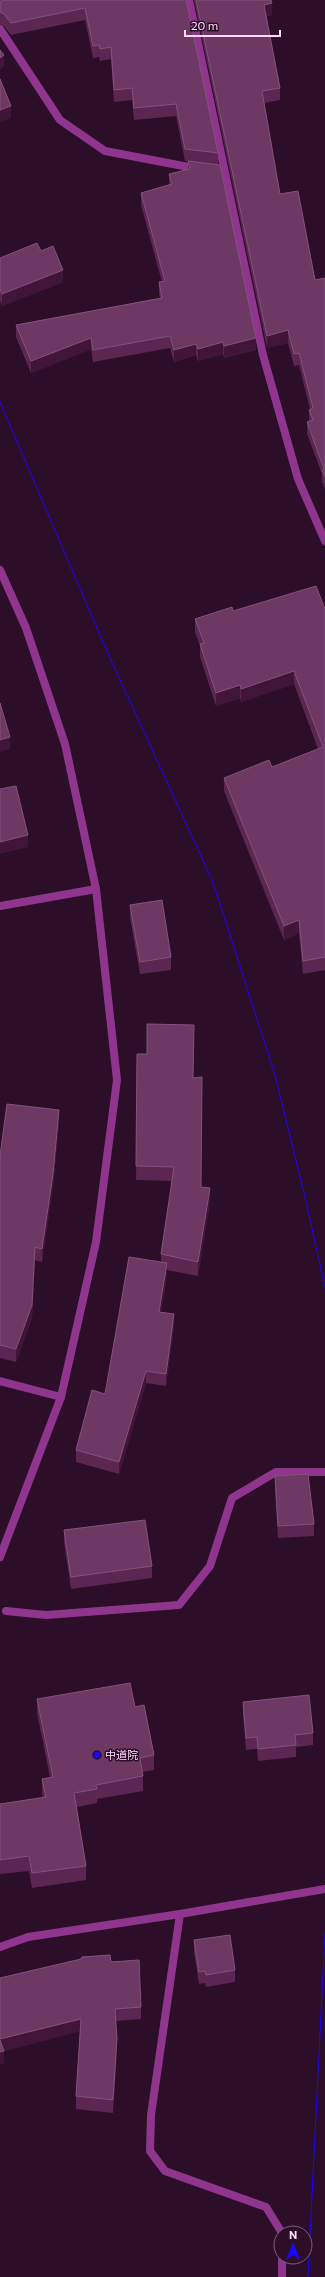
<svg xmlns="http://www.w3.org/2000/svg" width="325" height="2277" font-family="Commissioner,'Noto Sans JP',sans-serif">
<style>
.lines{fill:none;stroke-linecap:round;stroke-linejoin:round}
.service{stroke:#90358e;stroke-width:8}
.minor{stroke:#90358e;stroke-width:8}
.tertiary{stroke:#90358e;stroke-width:8}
.tram{stroke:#1b06ff;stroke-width:1}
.wall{fill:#5b2652}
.shaded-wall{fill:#411439}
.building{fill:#6d3964;stroke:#84527c}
.poi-dot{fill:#1b06ff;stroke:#2c0e28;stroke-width:1.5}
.labels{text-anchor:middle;stroke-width:3;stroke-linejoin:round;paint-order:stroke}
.poi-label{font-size:11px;fill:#ffdafb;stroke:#2c0e28;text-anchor:start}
</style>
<rect width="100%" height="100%" fill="#2c0e28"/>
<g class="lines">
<!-- service -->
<path class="service" d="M0,29L60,120L105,151L199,169"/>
<!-- minor -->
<path class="minor" d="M189,0L263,355L298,479L325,541
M0,906L96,889
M0,1381L61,1397
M6,1611L46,1615L179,1605L210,1566L232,1498L276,1472H325
M180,1914L151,2115L150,2151L165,2171L266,2207L282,2233
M282,2277V2257"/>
<!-- tertiary -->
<path class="tertiary" d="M0,570L26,628L65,744L96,889L117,1080L96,1242L61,1397L0,1557
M0,1947L28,1937L180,1914L325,1889"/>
<!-- tram -->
<path class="tram" d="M0,402L110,658L213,882L275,1075L305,1197L325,1287
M308,2277L325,1933"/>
</g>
<!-- wall -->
<path class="wall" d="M0,0H186L218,153V165L256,350L224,358L223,354L198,361L196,355L174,362L170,348L93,362L91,349L31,373L16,337V325L160,298L159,294V282H162L141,205V193L169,185V174L188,170V161H185L176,116L134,120L132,100L114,102L111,59L100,61L99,57L93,58L85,20L11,35L4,26L0,24Z
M194,0H271L272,15L266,16L280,88V100L264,103L280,194L315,280L325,278V489L322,482V474L307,434V422L309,421V410L310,409L299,365L294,366L288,343L267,348Z
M41,251L63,282L2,306L0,301V258Z
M325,609V970L303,974L299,933L284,940L224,791V778L272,767L318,749L294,684L241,702L240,698L216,706L200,657V646L195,632V619L233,611Z
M130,905L171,957V970L140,974L130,918Z
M137,1054L193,1078L201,1187L210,1202L198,1276L167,1270V1276L161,1312L174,1327L166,1386L146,1383L119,1474L76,1462V1450L105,1394L161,1262V1254L172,1181L136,1180Z
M59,1123L53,1187L42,1262L35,1260L32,1318L16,1362L0,1358V1156Z
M275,1476L314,1524V1536L278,1538L275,1488Z
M64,1530L152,1566V1578L71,1589L64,1543Z
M37,1699L135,1707L154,1755V1770L142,1772L143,1776V1791L97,1799V1803L77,1807L86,1866V1880L32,1888L29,1871L0,1874V1804L43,1798L42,1793V1779L50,1777L37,1713Z
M243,1702L313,1733V1745L296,1747V1757L258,1761L257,1749L246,1750L243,1714Z
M194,1940L235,1970V1982L206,1987L205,1983L199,1984L194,1952Z
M111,1962L141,2007V2019L116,2021L117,2051L113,2113L76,2109V2096L80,2031L4,2051V2064L0,1978Z"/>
<!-- shaded-wall -->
<path class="shaded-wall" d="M272,3V15L264,17V5Z
M4,55V67L0,70V58Z
M11,106V118L0,122V110Z
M63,270V282L2,306V294Z
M288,330V343L267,348V336Z
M91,338V349L31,373V361Z
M256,338V350L224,358V346Z
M223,342V354L198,361V349Z
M196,344V355L174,362V350Z
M294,671V684L241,702V689Z
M240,685V698L216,706V693Z
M10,737V749L0,752V740Z
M28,835V847L0,854V842Z
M299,920V933L284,940V926Z
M59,1110V1123L53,1187L42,1262V1249Z
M210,1188V1202L198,1276V1262Z
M35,1247V1260L32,1318L16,1362V1349Z
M167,1263V1276L159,1324V1312Z
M174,1314V1327L166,1386V1374Z
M146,1371V1383L119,1474V1462Z
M81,2019V2031L0,2052V2039Z
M117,2038V2051L113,2113V2100Z
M4,2051V2064L0,2065V2052Z"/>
<!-- building -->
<path class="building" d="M2,0H186L218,153L185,149L176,104L134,108L132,88L114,90L111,47L100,49L99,45L93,46L85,8L11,23L4,14L0,12V2Z
M196,0H271L272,3L264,5L280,88L262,91L280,194L298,191L315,280L325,278V477L322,470L324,469L307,422L313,420L309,410L313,408L299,353L294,354L288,330L267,336Z
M0,50L4,55L0,58Z
M0,79L11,106L0,110Z
M188,161L220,165L256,338L224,346L223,342L198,349L196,344L174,350L170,336L93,350L91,338L31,361L16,325L162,298L159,282L165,281L141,193L172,184L169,174L190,169Z
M37,243L41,251L53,246L63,270L2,294L0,289V258Z
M316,586L325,609V957L303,961L299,920L284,926L224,778L269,760L272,767L323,747L294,671L241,689L240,685L216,693L200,644L204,643L195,619L232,607L233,611Z
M0,703L10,737L0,740Z
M16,786L28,835L0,842V789Z
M162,900L171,957L140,962L130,905Z
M147,1024L194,1025L193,1078L202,1077L201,1187L210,1188L198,1262L161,1254L174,1167L136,1166L137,1054H147Z
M7,1104L59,1110L53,1174L42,1249L35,1247L32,1305L16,1349L0,1345V1156Z
M129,1257L167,1263L159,1312L174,1314L166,1374L146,1371L119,1462L76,1450L92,1390L105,1394Z
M308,1474L314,1524L278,1526L275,1476Z
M145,1520L152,1566L71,1577L64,1530Z
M130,1683L135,1707L144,1705L154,1755L140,1758L143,1776L96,1785L97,1789L74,1793L86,1866L32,1873L29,1856L0,1860V1804L46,1797L42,1779L53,1777L37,1699Z
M309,1695L313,1733L295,1735L296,1745L258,1749L257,1737L246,1738L243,1702Z
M230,1935L235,1970L206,1975L205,1971L199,1972L194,1940Z
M110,1955L111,1962L139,1960L141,2007L115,2009L117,2038L113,2100L76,2096L81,2019L0,2039V1978L81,1959L82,1957Z
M0,2040L4,2051L0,2052Z"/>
<!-- markers -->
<circle class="poi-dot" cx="97" cy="1755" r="4"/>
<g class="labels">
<!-- poi labels -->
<g class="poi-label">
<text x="105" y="1759">中道院</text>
</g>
</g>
<!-- north arrow -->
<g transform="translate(293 2245)"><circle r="19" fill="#2c0e28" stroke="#80607c"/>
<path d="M0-3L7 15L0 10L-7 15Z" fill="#1b06ff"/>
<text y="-6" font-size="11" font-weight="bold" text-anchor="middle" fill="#ffdafb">N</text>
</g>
<!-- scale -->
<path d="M185 30v6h95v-6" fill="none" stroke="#ffdafb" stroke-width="2"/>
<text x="191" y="30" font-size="12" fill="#ffdafb" stroke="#2c0e28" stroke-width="3" paint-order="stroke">20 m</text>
</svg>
